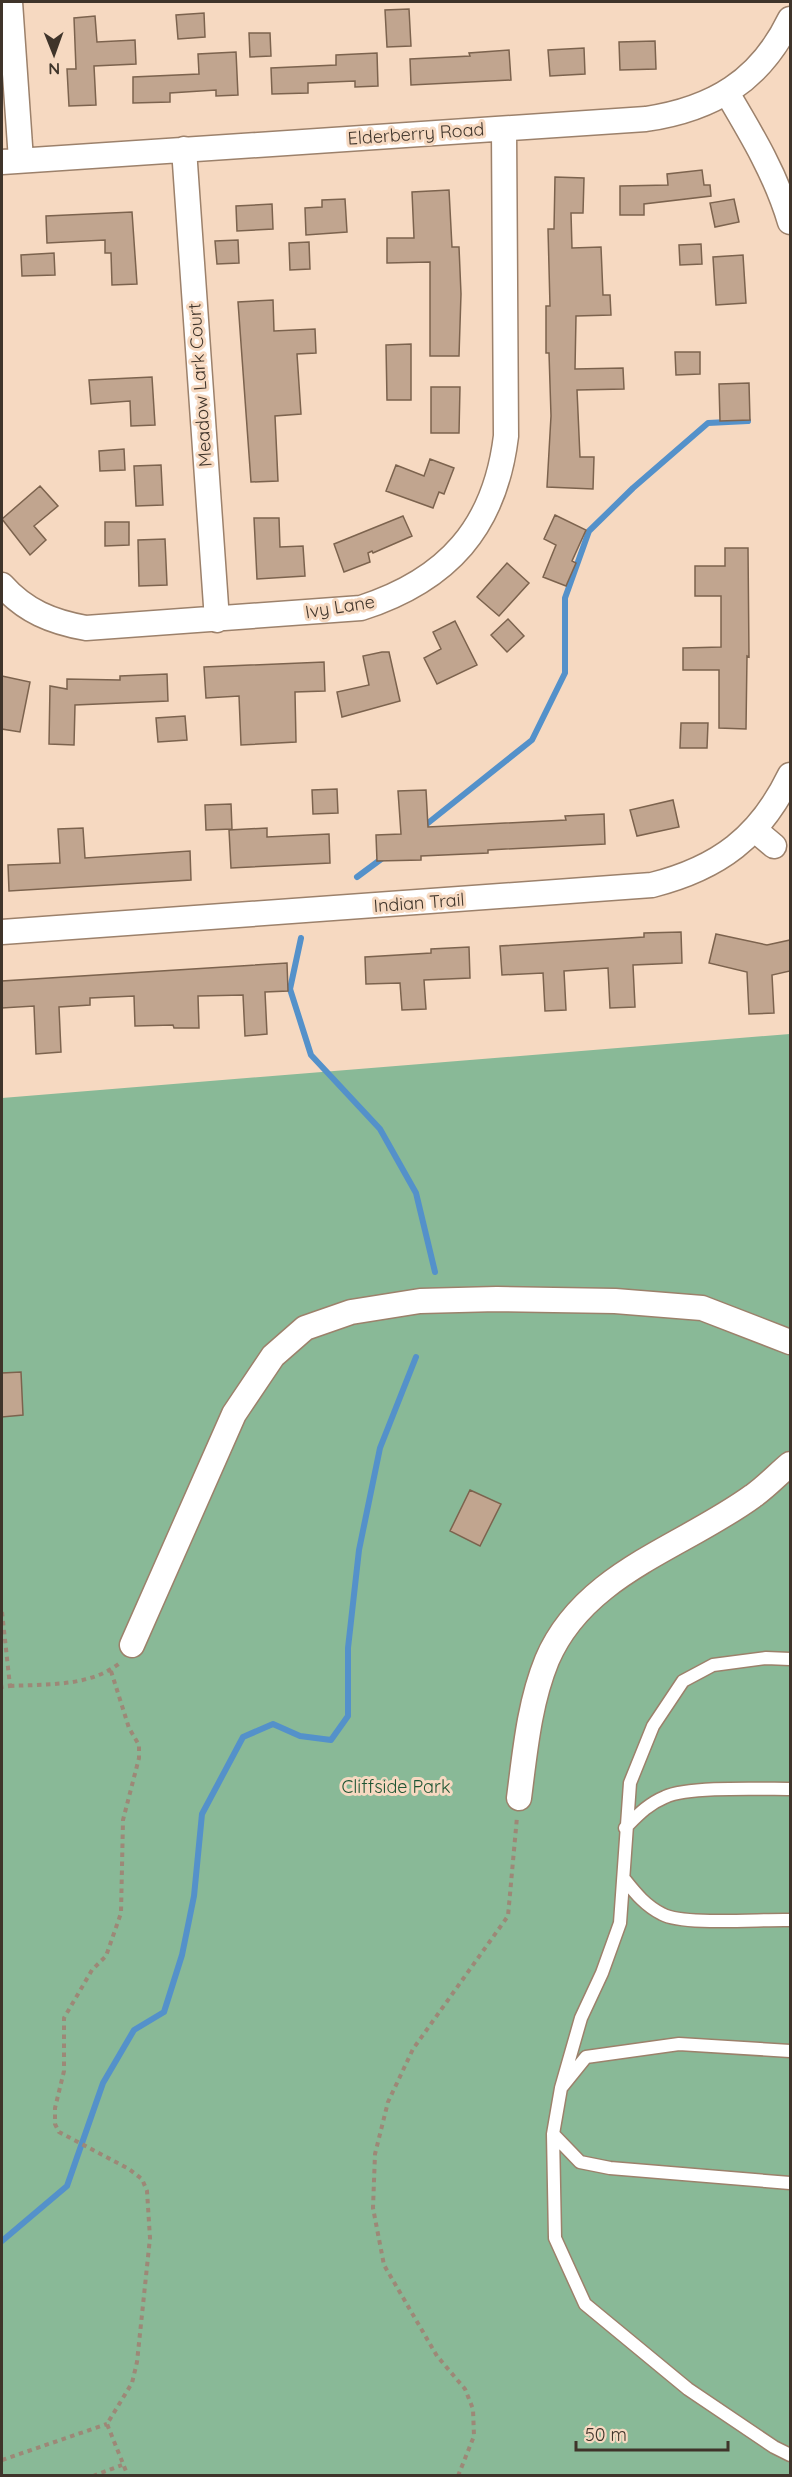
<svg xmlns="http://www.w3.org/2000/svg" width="792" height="2477" font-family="Quicksand,sans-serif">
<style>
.green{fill:#89b997}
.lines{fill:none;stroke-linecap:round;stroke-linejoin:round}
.stream{stroke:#5491ca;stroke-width:6}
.building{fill:#c1a58f;stroke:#7c634e;stroke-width:1.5}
.lane-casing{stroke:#9c816b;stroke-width:15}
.street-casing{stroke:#9c816b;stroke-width:27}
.path{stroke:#9d8877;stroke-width:4;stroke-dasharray:4.5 4.5;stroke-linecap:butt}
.lane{stroke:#fff;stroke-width:12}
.street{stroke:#fff;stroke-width:24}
.labels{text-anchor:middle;stroke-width:6;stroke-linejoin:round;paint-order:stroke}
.street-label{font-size:18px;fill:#3f342a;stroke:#f6d9c1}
.park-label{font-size:18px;fill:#1d5432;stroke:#f6d9c1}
</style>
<rect width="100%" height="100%" fill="#f6d9c1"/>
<!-- green -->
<path class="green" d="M790,1034V2475L2,2476V1098Z"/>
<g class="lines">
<!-- stream -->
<path class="stream" d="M423,827L532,740L565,673V598L589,531L633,488L708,423L748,421
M357,877L384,857
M301,938L290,989L311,1055L380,1129L416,1193L435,1272
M2,2241L67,2186L103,2083L134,2030L164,2012L182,1955L194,1896L202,1814L243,1737L273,1724L300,1736L331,1740L348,1716V1648L359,1550L380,1448L416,1357"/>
</g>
<!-- building -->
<path class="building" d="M409,9L411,46L387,47L385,10Z
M204,13L205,37L178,39L176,15Z
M95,16L97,42L135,40L136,64L94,66L96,105L69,106L67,69H76L74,18Z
M249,33H270L271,56L250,57Z
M655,41L656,69L620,70L619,42Z
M584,48L585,74L550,76L548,50Z
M509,50L511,80L411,85L410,59L470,56L469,53Z
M236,52L238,95L216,96V90L170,93V102L133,103V77L199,74L198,54Z
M377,53L378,86L355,87V81L308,83V93L272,94L271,68L336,65V55Z
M702,170L704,185H710L711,196L644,204V215H620V186L668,185L667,174Z
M555,177L584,178L583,213H571L572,248L601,247L603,295H610L611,315L576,316L575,369L623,368L624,389L577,390L580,457H594L593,489L547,487L551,416L549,353H546V306H550L548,229H554Z
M449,190L452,247H459L461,294L459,356H430V262L387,263V238H414L412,192Z
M345,199L347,232L306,235L305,208L322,207V200Z
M734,199L739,222L715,227L710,203Z
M272,204L273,229L237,231L236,206Z
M132,212L137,284L112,285L111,253H105V240L47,243L46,216Z
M238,240L239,263L217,264L215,241Z
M309,242L310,269L290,270L289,243Z
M701,244L702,264L680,265L679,245Z
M54,253L55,275L22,276L21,255Z
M743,255L746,303L716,305L713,257Z
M273,300L274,331L315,329L316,353L297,354L301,414L275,416L278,481L251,482L238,302Z
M411,344V400H387L386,345Z
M675,352H700V374L676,375Z
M152,377L155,425L131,426L130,401L91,404L89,380Z
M749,383L750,420L720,421L719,384Z
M431,387H460L459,433H431Z
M124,449L125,470L100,471L99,451Z
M430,459L454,468L444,494L439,492L433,508L386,491L396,465L424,476Z
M161,465L163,505L136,506L134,466Z
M40,486L58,506L34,526L46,540L30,555L2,519Z
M555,515L586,530L572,561L576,563L566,586L543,577L556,545L544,539Z
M403,516L412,536L373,553L372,551L368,553L370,562L344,572L334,544Z
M254,518H279L280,547L303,546L305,576L257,579Z
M105,522H129V545L105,546Z
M165,539L167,585L139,586L138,540Z
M725,548H748L749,657L747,656L746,729L719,728V670H683V648L721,647V596H695V566H725Z
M507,563L529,583L499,616L477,597Z
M508,619L524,636L507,652L491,635Z
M455,621L477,665L437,684L424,658L441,649L433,632Z
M382,652H389L400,701L342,717L337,692L369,685L363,656Z
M324,662L325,691L295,692L296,742L241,745L239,696L206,698L204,667Z
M167,674L168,701L75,705L74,745L49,744L50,686L67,689V679L120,680V676Z
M2,676L30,682L20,732L2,729Z
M185,716L187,740L158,742L156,718Z
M681,723H708L707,748H680Z
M337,789L338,813L313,814L312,790Z
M426,790L428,827L566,820L565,816L604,814L605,844L488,850V853L421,856V860L377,861L376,835L401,834L398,791Z
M673,800L679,827L637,836L630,810Z
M231,804L232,829L206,830L205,805Z
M83,828L85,858L190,851L191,880L9,891L8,865L60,863L58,829Z
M267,828V837L329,834L330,863L231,868L229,830Z
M681,932L682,963L633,965L635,1007L610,1008L608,968L564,971L566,1010L545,1011L543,973L502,975L500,946L644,937V933Z
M716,934L767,945L790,940V971L772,975L774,1013L749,1014L747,972L709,963Z
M469,947L470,978L424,980L426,1009L402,1010L400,983L366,984L365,957L431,953V949Z
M287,963L288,991L265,992L267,1034L245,1036L243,995L198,996L199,1028H174L173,1025L135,1026L134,996L90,998V1005L59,1007L61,1052L36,1054L34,1006L2,1008V981Z
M21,1372L23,1415L2,1417V1373Z
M470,1490L501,1504L480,1546L450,1531Z"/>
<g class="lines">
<!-- lane casing -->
<g class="lane-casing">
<path id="lane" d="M625,1828C638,1815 648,1804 665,1797C688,1786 762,1789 790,1789
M625,1880C636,1894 646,1906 662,1914C684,1926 761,1919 790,1920
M561,2088L581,2018L602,1973L620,1923L630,1783L653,1726L683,1681L713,1665L766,1658L790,1659
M553,2134L561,2088L586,2057L679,2044L790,2051
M790,2183L610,2168L580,2162L553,2134L555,2238L585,2304L688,2389L774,2447L790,2455"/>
</g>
<!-- street casing -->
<g class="street-casing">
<path id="street" d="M10,2L21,160
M727,93C752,135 776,175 790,222
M184,149L217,620
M2,162L646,119C713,109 760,81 790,19
M2,585C25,611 52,622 86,628L361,608C448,580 495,527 506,436L504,129
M755,830L774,846
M2,932L652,885C719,868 760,837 790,775
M132,1645L234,1414L273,1356L305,1328L351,1312L420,1301L497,1299L615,1301L702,1308L790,1342
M519,1798C525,1752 529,1704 547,1660C584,1573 682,1548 753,1496C766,1487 778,1474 790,1464"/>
</g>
<!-- path -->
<path class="path" d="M2,1612L10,1686L2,1687
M111,1671L129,1728L139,1745V1758L123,1820L121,1913L106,1956L92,1970L64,2018V2071L55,2108V2124L59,2132L129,2169L142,2179L147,2191L150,2238L137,2362L132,2383L107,2424L128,2476
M10,1686C47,1684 91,1687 121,1662
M2,2460L107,2424
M93,2476L122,2465
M458,2476L474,2436L473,2409L465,2389L437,2356L384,2265L373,2208L375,2154L388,2102L413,2049L508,1916L517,1817"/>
<!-- lane -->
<use href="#lane" class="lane"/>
<!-- street -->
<use href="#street" class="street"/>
</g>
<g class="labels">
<!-- street labels -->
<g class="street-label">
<text transform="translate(416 134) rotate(-4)" y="6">Elderberry Road</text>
<text transform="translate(200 385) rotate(-94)" y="6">Meadow Lark Court</text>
<text transform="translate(340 607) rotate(-9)" y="6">Ivy Lane</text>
<text transform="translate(419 903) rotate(-4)" y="6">Indian Trail</text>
</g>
<!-- park labels -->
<g class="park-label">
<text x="396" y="1793">Cliffside Park</text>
</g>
</g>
<!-- border -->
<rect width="792" height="2477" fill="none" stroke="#3f342a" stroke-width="6"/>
<!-- north arrow -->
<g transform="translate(54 54) rotate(179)" stroke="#f6d9c1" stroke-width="4.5" paint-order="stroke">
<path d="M0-4.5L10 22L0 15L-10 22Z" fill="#3f342a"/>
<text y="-9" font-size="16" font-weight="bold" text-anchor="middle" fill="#3f342a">N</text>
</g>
<!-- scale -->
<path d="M576 2441v9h152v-9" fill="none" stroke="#3f342a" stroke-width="3"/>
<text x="585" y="2441" font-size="18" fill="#3f342a" stroke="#f6d9c1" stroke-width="4.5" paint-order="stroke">50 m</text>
</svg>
